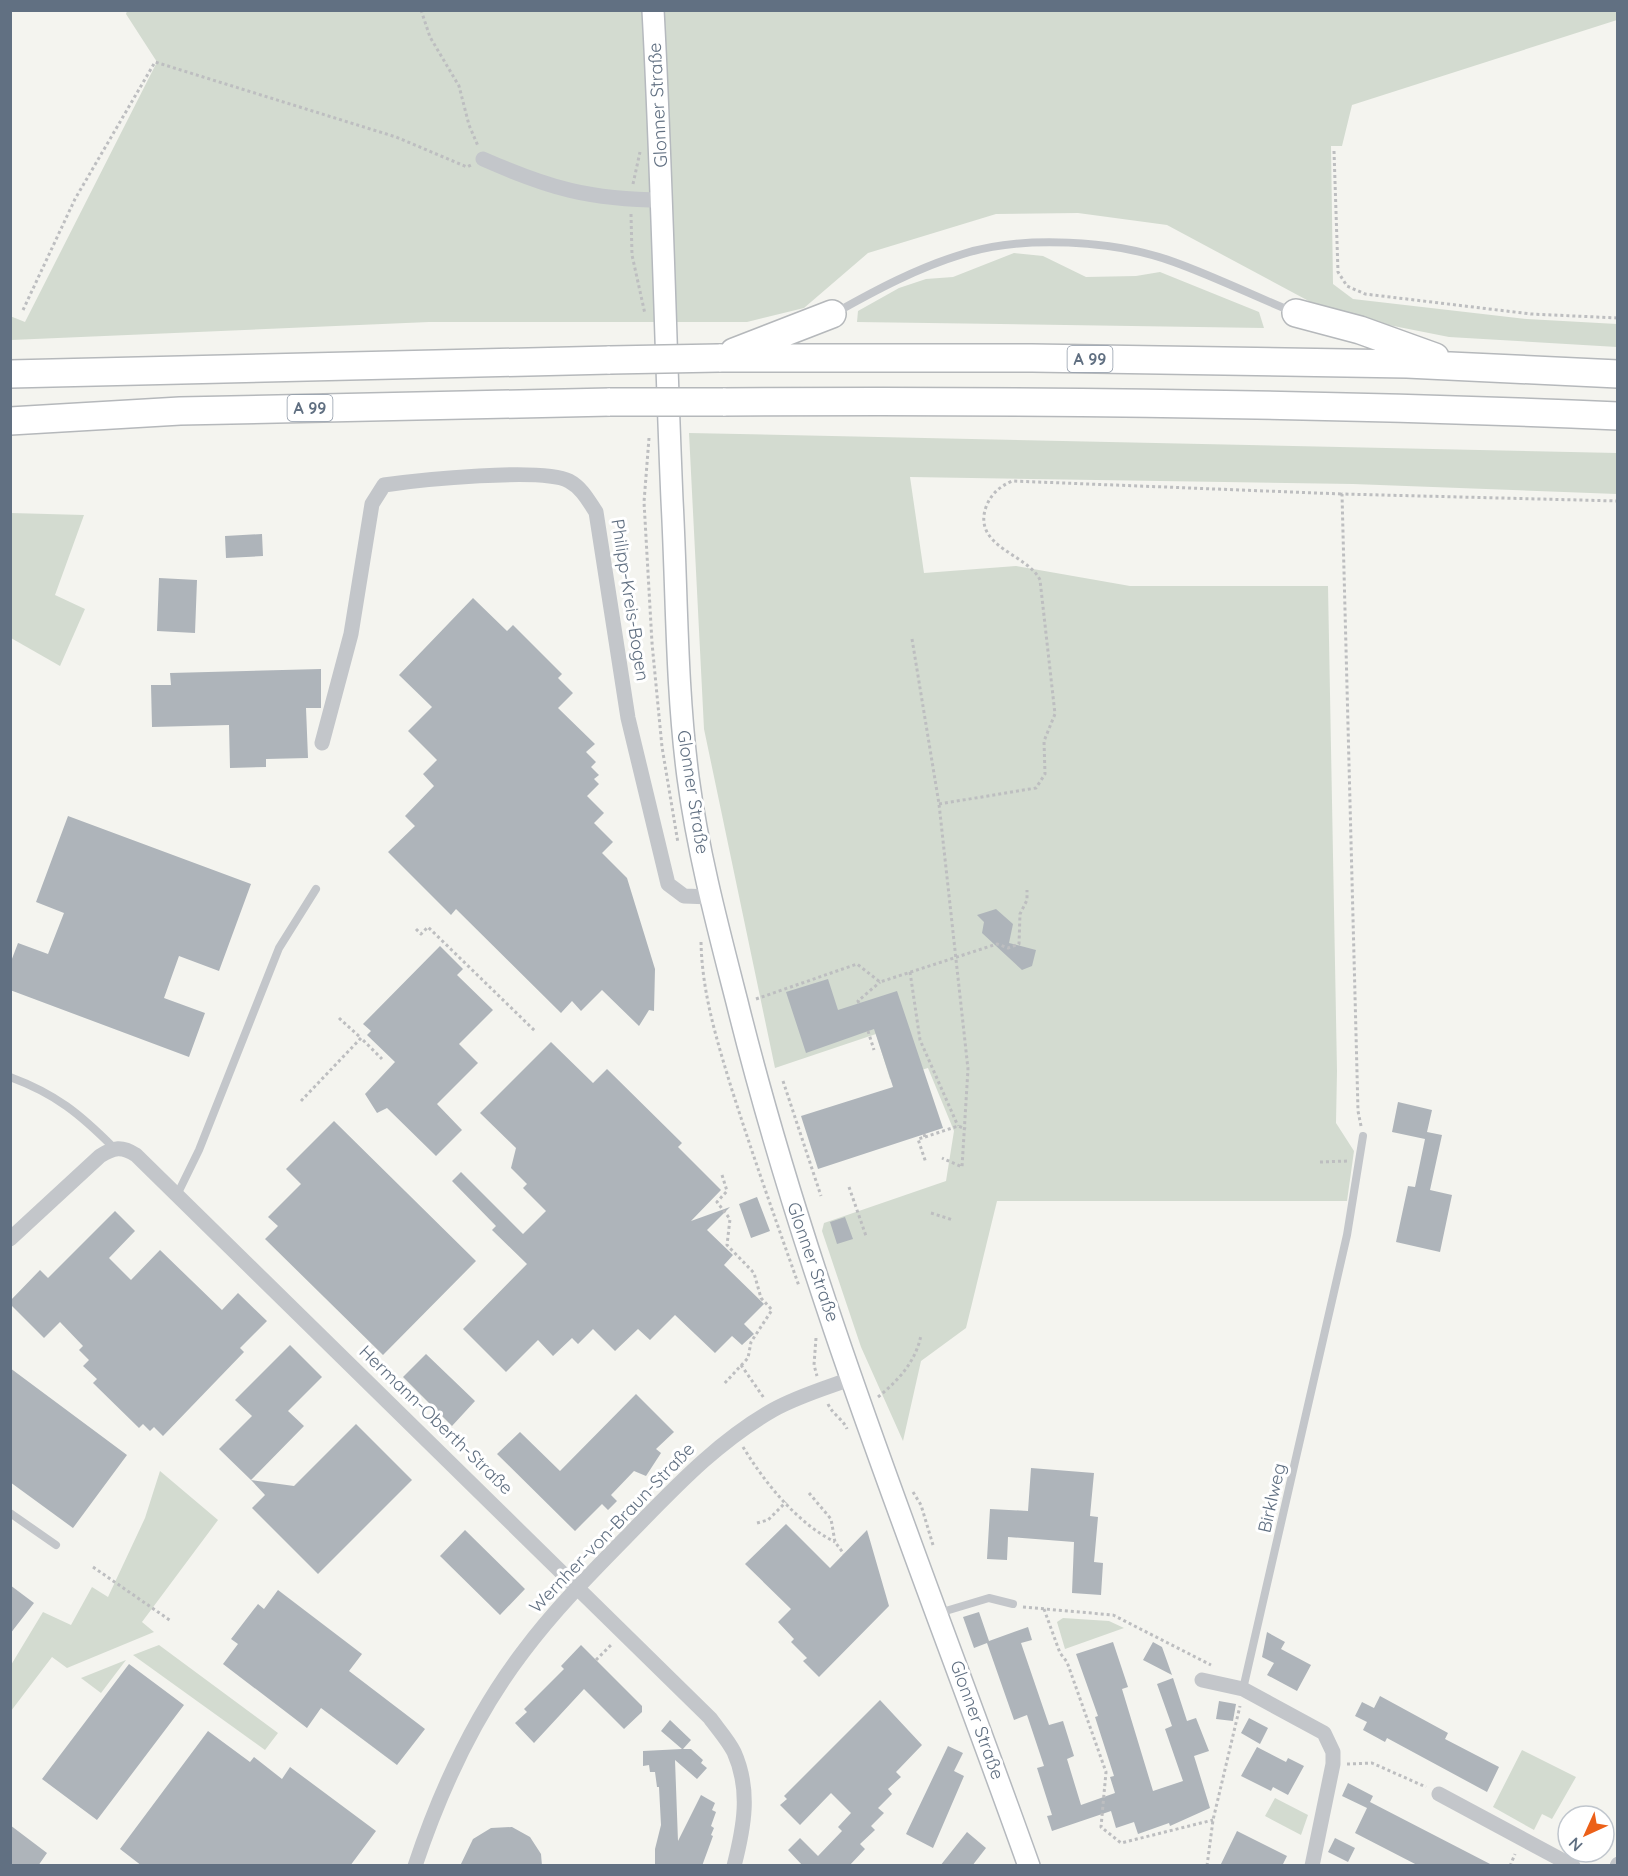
<svg xmlns="http://www.w3.org/2000/svg" width="1628" height="1876" font-family="Quicksand,sans-serif">
<style>
.green{fill:#d3dbd0}
.building{fill:#aeb4ba}
.lines{fill:none;stroke-linecap:round;stroke-linejoin:round}
.secondary-casing{stroke:#b5b9be;stroke-width:24}
.highway-casing{stroke:#b5b8bb;stroke-width:30}
.path{stroke:#bdbec0;stroke-width:3;stroke-dasharray:3 3;stroke-linecap:butt}
.lane{stroke:#c3c6ca;stroke-width:8}
.street{stroke:#c3c6ca;stroke-width:15}
.secondary{stroke:#fff;stroke-width:21}
.highway{stroke:#fff;stroke-width:27}
.highway-bridge-casing{stroke:#b5b8bb;stroke-width:30;stroke-linecap:butt}
.highway-bridge{stroke:#fff;stroke-width:27}
.labels{text-anchor:middle;stroke-width:6;stroke-linejoin:round;paint-order:stroke}
.shield{fill:#fff;stroke:#909ba8;stroke-width:1.5}
.shield-label{font-size:16px;font-weight:bold;fill:#617082}
.street-label{font-size:18px;fill:#617082;stroke:#fff}
</style>
<rect width="100%" height="100%" fill="#f4f4ef"/>
<!-- green -->
<path class="green" d="M127,11H1617V20L1352,105L1342,146H1331L1333,284L1353,299L1527,319L1617,324V347L1449,337L1333,314L1167,225L1078,213L996,214L868,253L804,308L747,322H429L11,340L10,316L25,322L157,62L126,14Z
M1014,253L1043,256L1086,277L1136,276L1160,272L1259,312L1264,328L857,322L858,311L899,288L926,279L953,277Z
M689,433L1617,453V494L1353,484L910,477L924,573L1016,566L1130,586H1328L1337,1071L1336,1123L1354,1151L1347,1201H997L966,1328L921,1361L903,1441L861,1347L822,1231L824,1223L946,1181L954,1131L928,1068L890,1079L876,1034L775,1068L704,729Z
M11,513L84,515L55,595L85,609L60,666L11,638Z
M160,1471L218,1520L142,1622L154,1632L67,1668L52,1657L11,1711V1665L43,1612L71,1625L92,1587L108,1597L145,1518Z
M1063,1618L1109,1621L1124,1628L1065,1649L1057,1622Z
M159,1645L278,1733L265,1750L133,1655Z
M126,1660L101,1693L81,1678Z
M1522,1750L1576,1777L1552,1819L1542,1814L1534,1830L1493,1807Z
M1275,1798L1308,1815L1301,1835L1265,1816Z"/>
<!-- building -->
<path class="building" d="M262,534L263,556L226,558L225,536Z
M159,578L197,580L195,633L157,631Z
M473,598L507,631L513,625L562,674L558,678L573,693L558,708L595,744L586,752L596,762L591,767L599,775L594,779L599,784L587,796L604,813L594,823L613,842L602,853L627,878L655,969L654,1011L649,1010L639,1026L602,990L581,1011L572,1001L561,1013L456,909L451,915L388,852L415,826L405,816L434,786L423,774L437,760L408,731L432,707L399,675Z
M321,669V708H306L308,758L266,759V767L230,768L229,725L152,727L151,685H171L170,673Z
M68,816L251,884L219,971L179,956L164,998L205,1013L189,1057L10,990V964L18,943L48,954L64,913L36,902Z
M996,909L1013,924L1009,943L1036,950L1032,966L1022,970L982,933L984,922L977,915Z
M440,946L463,969L457,975L493,1010L459,1044L478,1063L437,1104L462,1130L436,1156L387,1108L377,1113L365,1094L395,1062L367,1035L371,1031L363,1024Z
M828,979L838,1010L897,991L943,1128L818,1169L801,1116L893,1087L874,1029L806,1053L786,992Z
M551,1042L593,1083L607,1069L682,1143L678,1147L721,1190L691,1221L730,1207L707,1230L733,1255L724,1265L764,1304L744,1324L754,1334L742,1345L732,1336L715,1353L675,1315L650,1340L638,1329L615,1351L593,1329L578,1344L572,1338L553,1356L538,1340L506,1372L463,1329L527,1264L492,1230L496,1226L452,1181L461,1172L523,1234L546,1211L523,1188L527,1184L511,1168L516,1148L480,1113Z
M1398,1102L1432,1110L1427,1132L1442,1135L1430,1190L1452,1195L1440,1252L1396,1242L1408,1186L1415,1187L1425,1139L1392,1132Z
M334,1121L476,1261L383,1355L265,1239L278,1226L268,1217L301,1184L286,1169Z
M757,1197L770,1231L751,1238L739,1204Z
M115,1211L135,1231L109,1258L131,1280L160,1250L222,1310L238,1293L267,1321L240,1348L244,1352L163,1436L154,1427L150,1431L143,1424L139,1428L93,1383L97,1379L83,1366L89,1360L79,1350L83,1346L60,1322L44,1338L10,1304V1301L40,1270L48,1278Z
M845,1217L853,1239L837,1244L830,1222Z
M290,1345L322,1377L288,1411L304,1426L251,1480L219,1449L252,1416L235,1400Z
M426,1354L475,1401L452,1426L403,1377Z
M10,1368L127,1455L73,1528L10,1482Z
M636,1394L674,1432L656,1449L661,1453L646,1476L634,1471L611,1495L617,1501L608,1510L602,1504L575,1531L497,1454L520,1432L560,1471Z
M356,1424L412,1480L318,1574L252,1508L265,1495L251,1480L294,1486Z
M1031,1468L1094,1473L1090,1516L1098,1517L1094,1562L1103,1563L1101,1595L1072,1593L1074,1542L1008,1537L1007,1560L987,1559L990,1509L1028,1511Z
M786,1524L830,1568L867,1530L889,1606L819,1677L803,1661L807,1658L791,1642L794,1639L778,1622L791,1609L745,1564Z
M465,1530L525,1589L500,1615L440,1556Z
M10,1585L34,1603L10,1634Z
M278,1590L362,1654L349,1671L425,1729L397,1765L321,1708L307,1728L223,1664L238,1644L231,1639L258,1604L264,1609Z
M979,1612L989,1641L1028,1627L1032,1640L1021,1643L1049,1725L1063,1721L1074,1756L1067,1759L1081,1805L1115,1793L1110,1777L1114,1776L1095,1717L1098,1716L1076,1654L1113,1642L1128,1687L1122,1689L1153,1791L1183,1781L1165,1729L1172,1726L1157,1684L1173,1678L1187,1721L1196,1718L1209,1751L1194,1756L1210,1808L1170,1826L1169,1823L1138,1834L1134,1822L1116,1828L1111,1811L1052,1831L1047,1816L1052,1815L1037,1768L1044,1766L1027,1715L1014,1720L987,1643L974,1648L963,1617Z
M1267,1632L1285,1642L1281,1649L1311,1665L1297,1691L1267,1675L1274,1663L1262,1657Z
M1153,1642L1162,1647L1172,1675L1143,1660Z
M581,1645L642,1706V1712L624,1729L584,1689L534,1743L515,1723L527,1712L524,1709L564,1669L561,1666Z
M129,1664L184,1705L97,1820L42,1779Z
M1380,1696L1448,1733L1445,1739L1499,1767L1487,1792L1387,1738L1385,1742L1363,1730L1367,1722L1355,1716L1362,1702L1374,1708Z
M880,1700L922,1745L896,1772L901,1777L888,1789L892,1794L878,1808L884,1813L871,1826L875,1830L860,1844L865,1849L849,1866H803L788,1850L800,1838L818,1856L842,1831L838,1827L851,1813L831,1793L800,1825L780,1805L787,1799L784,1796Z
M1219,1701L1236,1704L1233,1721L1216,1719Z
M1249,1718L1268,1728L1260,1744L1241,1733Z
M670,1720L691,1740L683,1749H691L703,1760L701,1763L707,1768L697,1779L675,1760L678,1841L701,1795L715,1803L712,1810L716,1812L711,1826L714,1828L711,1835L713,1836L702,1866H655V1849L661,1825L659,1787H657L655,1772H650L649,1765L643,1766V1751L682,1749L661,1731Z
M208,1731L250,1762L254,1757L282,1779L290,1767L376,1831L350,1866H142L120,1849Z
M948,1746L963,1753L954,1771L964,1776L933,1848L906,1834Z
M1257,1747L1286,1762L1288,1758L1304,1766L1288,1795L1273,1787L1271,1791L1241,1776Z
M1348,1783L1373,1796L1370,1802L1494,1866H1419L1355,1833L1367,1808L1342,1796Z
M10,1825L47,1853L38,1866H10Z
M512,1827L530,1837L541,1854L542,1866H460L473,1839L491,1828Z
M1237,1831L1287,1856L1282,1866H1220Z
M967,1832L986,1848L972,1866H940Z
M1335,1838L1355,1848L1348,1862L1328,1852Z"/>
<g class="lines">
<!-- secondary casing -->
<g class="secondary-casing">
<path id="secondary" d="M653,10C662,173 665,337 672,500C677,592 676,685 688,777C698,853 718,928 737,1002C810,1297 927,1580 1029,1866"/>
</g>
<!-- highway casing -->
<g class="highway-casing">
<path id="highway" d="M1296,313L1360,330L1435,357
M734,352L832,314
M719,358H1032L1407,364L1618,374
M10,374L610,360
M723,402C1021,400 1319,403 1618,416
M10,421L180,411L610,402"/>
</g>
<!-- path -->
<path class="path" d="M421,10L430,37L459,86L469,125L478,146
M1334,151L1338,272L1347,286L1365,294L1531,314L1618,318
M633,184L640,152
M631,214L632,255L645,314
M23,310L75,199L155,62L396,137L467,167L471,165
M649,438L644,502L652,643L662,747L678,843
M912,639L939,804L968,1069L962,1167L942,1158
M939,804L1036,788L1045,774L1044,741L1055,714L1040,580C1028,554 972,547 986,507C991,494 999,487 1012,481L1342,494
M416,929L421,934L428,927L535,1031
M701,942C702,993 717,1041 732,1090C753,1156 776,1221 799,1286
M910,972L920,1040L958,1126
M756,999L857,964L880,982L997,944L1008,948L1019,944L1020,914L1027,900V890
M859,1003L858,1001L880,982
M339,1018L361,1038
M868,1031L874,1050
M783,1081L821,1196
M301,1101L361,1038L382,1059
M1361,1126L1358,1111L1342,494L1618,501
M924,1134L925,1137L918,1139L926,1163
M925,1137L958,1126L966,1129
M1320,1162L1348,1161
M722,1175L727,1191L717,1202L730,1219L727,1245L754,1273L761,1298L772,1310L751,1342L748,1358L723,1385
M849,1187L866,1236
M931,1213L953,1220
M816,1338L814,1365L817,1376
M741,1365L764,1398
M878,1397C899,1380 916,1361 921,1335
M828,1404C833,1415 843,1419 847,1429
M743,1447C765,1483 797,1523 835,1542
M913,1492L921,1505L933,1545
M809,1493L831,1519L835,1542L844,1554
M757,1523L768,1520L786,1502
M93,1567L171,1621
M1023,1607L1113,1615L1211,1665
M1044,1609L1060,1653L1067,1662L1106,1772L1101,1827L1121,1843L1213,1820
M596,1660L613,1643
M1347,1764L1372,1763L1426,1787
M1207,1866L1213,1820L1240,1706
M1510,1866L1515,1854"/>
<!-- lane -->
<path class="lane" d="M835,313C876,290 917,268 963,254C1022,235 1115,240 1174,262C1213,276 1252,295 1291,311
M10,1077C56,1094 80,1114 114,1148
M177,1195L199,1150L279,948L316,889
M10,1513L56,1545
M939,1613L989,1598L1013,1604
M1243,1689L1347,1235L1363,1136"/>
<!-- street -->
<path class="street" d="M483,159C549,188 590,200 663,200
M322,743L351,634L372,504L384,485C418,480 542,467 569,481C582,488 588,500 596,512L628,718L668,884L684,896L711,897
M10,1239L100,1156C114,1147 122,1146 136,1155L710,1718C718,1729 728,1740 734,1752C751,1790 744,1827 734,1866
M1202,1680L1243,1689L1324,1733L1333,1752V1764L1312,1866
M1439,1794L1573,1866
M415,1866C440,1791 475,1715 523,1652C558,1605 601,1563 642,1521C682,1480 722,1439 773,1410C798,1396 826,1388 853,1378
M1617,1866L1618,1864"/>
<!-- secondary -->
<use href="#secondary" class="secondary"/>
<!-- highway -->
<use href="#highway" class="highway"/>
<!-- highway-bridge casing -->
<g class="highway-bridge-casing">
<path id="highway-bridge" d="M610,360L719,358
M610,402H723"/>
</g>
<!-- highway-bridge -->
<use href="#highway-bridge" class="highway-bridge"/>
</g>
<g class="labels">
<!-- shield labels -->
<g class="shield">
<rect x="1067.5" y="346" width="45" height="26" rx="4.5"/>
<rect x="287.5" y="395" width="45" height="26" rx="4.5"/>
</g>
<g class="shield-label">
<text x="1090" y="365">A 99</text>
<text x="310" y="414">A 99</text>
</g>
<!-- street labels -->
<g class="street-label">
<text transform="translate(658 105) rotate(-93)" y="6">Glonner Straße</text>
<text transform="translate(630 600) rotate(81)" y="6">Philipp-Kreis-Bogen</text>
<text transform="translate(693 792) rotate(81)" y="6">Glonner Straße</text>
<text transform="translate(813 1262) rotate(71)" y="6">Glonner Straße</text>
<text transform="translate(436 1420) rotate(44)" y="6">Hermann-Oberth-Straße</text>
<text transform="translate(1272 1498) rotate(-77)" y="6">Birklweg</text>
<text transform="translate(612 1528) rotate(-46)" y="6">Wernher-von-Braun-Straße</text>
<text transform="translate(977 1720) rotate(70)" y="6">Glonner Straße</text>
</g>
</g>
<!-- border -->
<rect width="1628" height="1876" fill="none" stroke="#617082" stroke-width="24"/>
<!-- north arrow -->
<g transform="translate(1586 1834) rotate(225)"><circle r="28" fill="#ffffff" stroke="#c0c6cd" stroke-width="1.5"/>
<path d="M0-4.5L10 22L0 15L-10 22Z" fill="#ec6018"/>
<text y="-9" font-size="16" font-weight="bold" text-anchor="middle" fill="#617082">N</text>
</g>
</svg>
